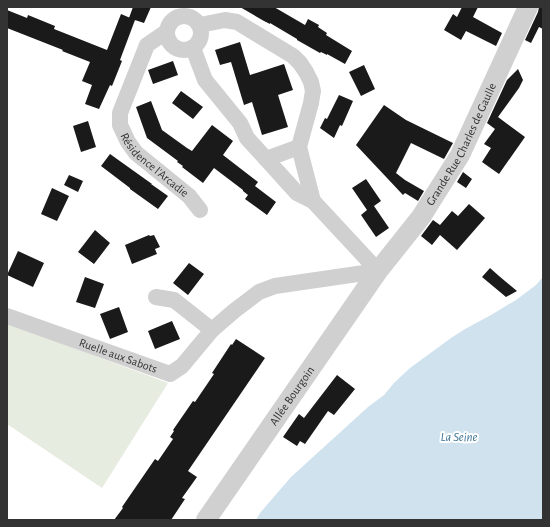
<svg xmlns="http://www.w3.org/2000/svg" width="550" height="527" font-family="'Alegreya Sans',sans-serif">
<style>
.green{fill:#e6ecdf}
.water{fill:#cfe2ee}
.building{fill:#1a1a1a}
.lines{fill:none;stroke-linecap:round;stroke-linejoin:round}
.minor{stroke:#d0d0d0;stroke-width:16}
.tertiary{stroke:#d0d0d0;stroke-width:20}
.labels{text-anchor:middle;stroke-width:4;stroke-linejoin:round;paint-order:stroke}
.street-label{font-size:12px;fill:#333;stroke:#fff}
.water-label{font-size:13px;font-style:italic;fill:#3f7597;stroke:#fff}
</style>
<rect width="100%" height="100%" fill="#fff"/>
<!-- green -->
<path class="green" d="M7,323L168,383L102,488L7,424Z"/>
<!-- water -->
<path class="water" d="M543,277V520H256L260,513L291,477L368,407L384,395L394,383L410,368L451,338L465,329L491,315L516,300L536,285Z"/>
<!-- building -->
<path class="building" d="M133,7H151L144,23L129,18Z
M240,7H274L305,25L308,19L319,25L318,27L327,33L326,35L352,51L345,64L327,54V55L321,52L320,53L297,40V39L270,23V24L264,21Z
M462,7H478L473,17L502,33L496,46L466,31L461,40L444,30L453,14L457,17Z
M539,7H543V29L539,27L531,43L525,40L538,12Z
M7,10L27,18L28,15L55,26L54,29L107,50L121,14L135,20L120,60L122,61L112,86L110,85L99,109L85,104L92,85L82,81L90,62L62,51L63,50L7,28Z
M240,42L250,75L284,64L293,90L278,95L288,127L262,135L252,102L244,105L231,62L220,65L215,50Z
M173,61L178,75L153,84L148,70Z
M364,65L375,89L361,96L349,72Z
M518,69L523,80L519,88L498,117L525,137L499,174L482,162L491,148L484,144L495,129L487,123L507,80Z
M181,91L203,107L193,119L172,103Z
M339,95L353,101L342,126L340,125L334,138L320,128L325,118L327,119Z
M151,101L162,130L187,148L192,151L212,125L233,141L223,155L258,182L255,186L276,202L267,215L245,199L248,195L243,191V190L214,168L203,183L182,167L183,166L177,162L178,161L147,138L136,107Z
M384,105L406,120L453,143L444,159L411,143L396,173L405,180L424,191L418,201L405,193L403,195L356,145Z
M88,121L96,147L81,152L73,126Z
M110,154L152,184H151L168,196L158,209L130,189V188L101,166Z
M463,172L472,179L466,188L457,182Z
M69,175L83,181L78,192L64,185Z
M366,179L381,201L374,206L389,228L376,237L361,215L367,210L352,188Z
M52,188L69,196L57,221L41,214Z
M469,204L485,218L457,250L440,235L432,245L421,236L433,220L440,225L452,211L458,216Z
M95,230L110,243L94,264L78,252Z
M149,235L150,236L154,235L160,247L155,249L157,254L132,264L125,245Z
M18,251L44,263L33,287L7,275Z
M189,263L204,274L188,295L173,283Z
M490,268L499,276L517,291L506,297L482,277Z
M85,277L104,284L95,308L76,302Z
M119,307L128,332L110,339L100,314Z
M172,321L180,339L155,349L148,331Z
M236,339L265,358L188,471L197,477L182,498L185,499L171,520H114L123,508L122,507L155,459L158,461L173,439L170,437L174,431L173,430L193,401L195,402L214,374L212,373L231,344L232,345Z
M337,375L355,389L334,415L328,411L305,444L300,441L297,446L283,437L299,414L304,418Z"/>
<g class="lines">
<!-- minor -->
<g class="minor">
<circle cx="184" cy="33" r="17"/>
<path d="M200,25L225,20L237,22L293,56L300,63L306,72L311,82L313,91L311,103L299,147L313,201L378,271"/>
<path id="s1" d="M166,32L147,45L120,113V125L128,142L136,153L189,196L200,210"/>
<path d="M193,48L205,80L240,123L247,138L297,193L313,201"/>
<path d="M266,159L299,147"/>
<path d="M156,297L174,300L212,330"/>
<path id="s2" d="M7,316L170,374L182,366L212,330L234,311L259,292L275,286L378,271"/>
</g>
<!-- tertiary -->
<path class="tertiary" id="s3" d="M206,520L378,271L421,217L460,155L528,7"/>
</g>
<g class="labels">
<!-- street labels -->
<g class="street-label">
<text dy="4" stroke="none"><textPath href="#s3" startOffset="455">Grande Rue Charles de Gaulle</textPath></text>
<text dy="4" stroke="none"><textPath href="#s1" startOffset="162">Résidence l'Arcadie</textPath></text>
<text dy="4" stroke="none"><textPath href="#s2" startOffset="118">Ruelle aux Sabots</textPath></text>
<text dy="4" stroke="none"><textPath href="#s3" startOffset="151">Allée Bourgoin</textPath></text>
</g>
<!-- water labels -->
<g class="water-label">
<text x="459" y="441">La Seine</text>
</g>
</g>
<!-- border -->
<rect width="550" height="527" fill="none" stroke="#333333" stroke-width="16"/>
</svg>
